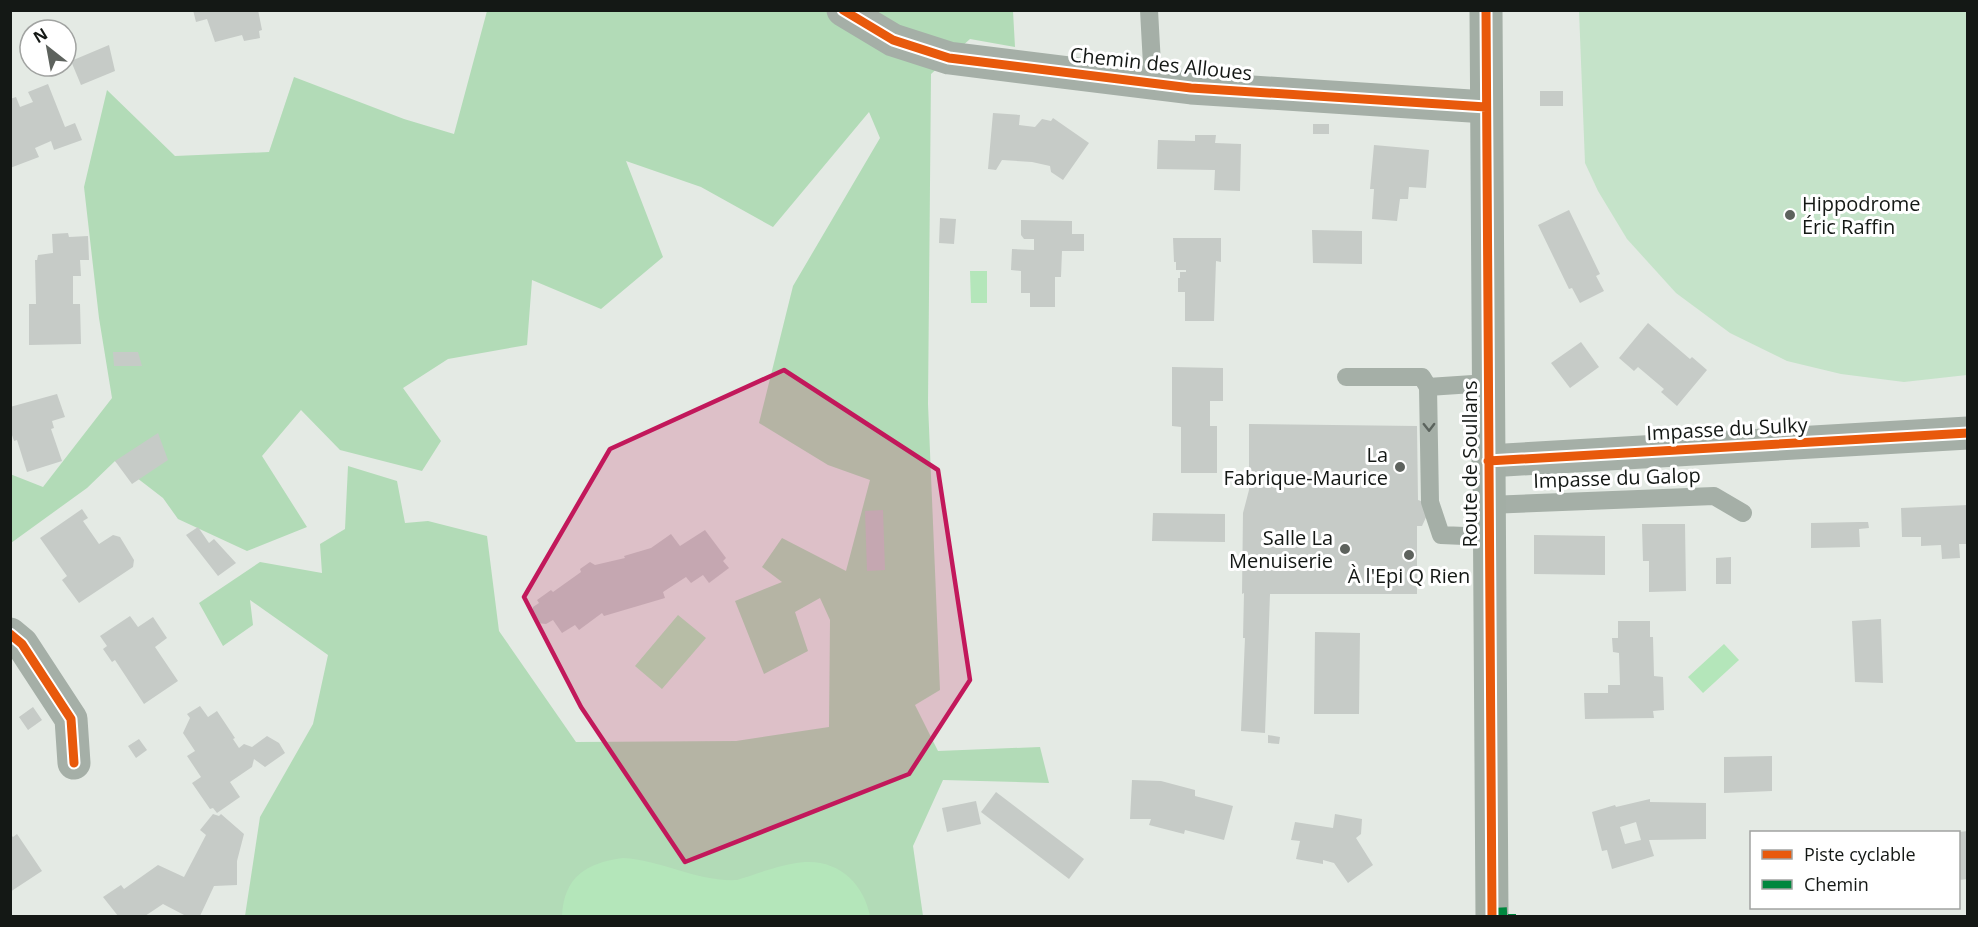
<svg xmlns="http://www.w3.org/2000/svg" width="1978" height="927" font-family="'Open Sans',sans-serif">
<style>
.green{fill:#c5e3c9}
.forest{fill:#b2dbb7}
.water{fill:#b4e6ba}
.building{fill:#c6cbc7;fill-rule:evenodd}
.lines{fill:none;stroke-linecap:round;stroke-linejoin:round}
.service{stroke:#a5afa7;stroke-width:18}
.minor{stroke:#a5afa7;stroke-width:33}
.secondary{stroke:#a3aea5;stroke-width:33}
.quiet{stroke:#00873e;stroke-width:8;stroke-dasharray:15 8;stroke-linecap:butt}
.cycleway-casing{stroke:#fff;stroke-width:13}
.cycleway{stroke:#e8590c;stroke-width:9}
.oneway{stroke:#5c645e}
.marked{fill:#c2185b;fill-opacity:0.2;stroke:#c2185b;stroke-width:4.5;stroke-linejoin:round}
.poi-dot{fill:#5d625d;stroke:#fff;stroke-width:2}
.labels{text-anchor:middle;stroke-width:6;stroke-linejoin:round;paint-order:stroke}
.street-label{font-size:20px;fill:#141815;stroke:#fff}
.poi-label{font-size:20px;fill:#141815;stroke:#fff;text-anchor:end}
</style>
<rect width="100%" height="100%" fill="#e4eae4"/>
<!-- green -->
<path class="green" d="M1579,11H1967V375L1904,382L1841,374L1787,361L1730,333L1676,293L1627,239L1598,191L1585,163Z"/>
<!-- forest -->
<path class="forest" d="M811,10L813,12L820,10L1013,11L1015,47L970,39L931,74L928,404L940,690L915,705L938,751L1040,747L1049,783L943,780L913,846L923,916H245L260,817L313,724L328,655L250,600L253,625L223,646L199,603L260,562L322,573L320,544L345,529L348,466L397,481L405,523L428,521L487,536L499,631L576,742L736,741L829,727L830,620L820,598L795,612L808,651L764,674L735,601L782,582L762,567L782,538L846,571L870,480L828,465L759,423L793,286L880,138L869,112L773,227L701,187L626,161L663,257L601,309L532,280L527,345L448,359L403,388L441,441L422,471L340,450L301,410L262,456L307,527L247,551L178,519L163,498L115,461L87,488L11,543L10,474L43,487L112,398L99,318L84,187L107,90L175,156L269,152L294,77L404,119L454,134L487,11Z"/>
<!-- water -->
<path class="water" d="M970,271H987V303H971Z
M678,615L706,638L662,689L635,666Z
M1724,644L1739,660L1703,693L1688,677Z
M623,858C661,860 698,882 737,880C757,874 784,863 805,862C839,860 864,884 870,916H562C564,877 586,863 623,858Z"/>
<!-- building -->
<path class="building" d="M193,10H258L262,30L259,31L260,38L244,41L242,35L215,42L207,19L196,22Z
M109,45L115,71L81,85L71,61Z
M48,84L65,127L75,123L82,140L54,150L51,141L35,148L39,157L10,168V99L16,97L20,107L33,102L28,92Z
M1540,91H1563V106H1540Z
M993,113L1020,115L1019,125L1035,127L1042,119L1051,121L1053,118L1089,143L1063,180L1051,172L1050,166L1032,162L1002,160L996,170L988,169Z
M1313,124H1329V134H1313Z
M1195,135H1216L1215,143L1241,144L1240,191L1214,190L1215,170L1157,169L1158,140L1195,141Z
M1374,145L1429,150L1426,188L1409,187L1408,199H1400L1397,221L1372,219L1374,189H1370Z
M1569,210L1600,274L1596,276L1604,291L1580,303L1572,288L1569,289L1538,225Z
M940,218L956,219L954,244L939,243Z
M1021,220L1072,221V234H1084V251H1062L1061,277H1055V307H1030V293H1021V271L1011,270L1012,249L1034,250V239H1024L1021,235Z
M1312,230L1362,231V264L1313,263Z
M68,233L69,237L88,236L89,260H80L81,276H73V304H80L81,344L29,345V304H36L35,260H37L38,255L53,253L52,234Z
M1173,238H1221V262L1216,261L1214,321H1185V292H1178V278H1180V272H1186V270H1176V262H1174Z
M1648,323L1690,359L1692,357L1707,370L1677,406L1661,392L1664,389L1638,367L1634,371L1619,358Z
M1581,342L1599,367L1570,388L1551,363Z
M113,352H138L142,366H114Z
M1172,367L1223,368V401H1210V426H1217V473H1181V427L1172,426Z
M57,394L65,417L52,421L54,428L51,429L62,461L27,472L17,440L14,441L10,429V407Z
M1249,424L1417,426L1418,500L1421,501L1428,513L1422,526H1417V594H1270L1265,733L1241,731L1245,638H1243L1244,593L1242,594L1243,513L1249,490Z
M158,433L168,460L132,484L115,461Z
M1968,505V544H1959L1960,558L1942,559L1941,545L1921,546V537H1902L1901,508Z
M82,509L88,518L83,521L99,544L113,535L120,537L134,560L133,567L79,603L62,580L67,576L40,538Z
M883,510L885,570L867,571L865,511Z
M1153,513L1225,514V542L1152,541Z
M1859,522H1868L1869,528L1859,529L1860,547L1811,548V523Z
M1642,524H1685L1686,591L1649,592V561H1643Z
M198,527L209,543L214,539L236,563L218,576L186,535Z
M705,530L726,558L723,561L729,568L709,583L703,575L691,583L686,577L663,592L665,598L604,616L602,613L579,630L575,625L562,633L553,620L546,624L537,623L532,615L533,607L539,603L537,600L551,590L553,592L581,572L580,569L590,562L595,565L625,558L624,556L651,548L671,534L680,546Z
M1534,535L1605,536V575L1534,574Z
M1731,557V584H1716V558Z
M130,616L138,627L153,617L167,638L155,647L178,681L144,704L115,660L112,662L103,649L107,646L100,636Z
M1881,619L1883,683L1855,682L1852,621Z
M1618,621H1650V637H1653L1654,676L1663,677L1664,710L1653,711L1654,718L1585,719L1584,693H1608V685H1620L1619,653L1613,652L1612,638H1618Z
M1315,632L1360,633L1359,714H1314Z
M200,706L208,717L217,711L235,738L233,739L239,748L244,744L252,747L267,736L279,743L285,753L265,767L254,759L252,767L230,782L240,797L217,813L213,808L210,809L192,783L201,777L187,756L195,751L183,733L190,718L187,714Z
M33,707L42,720L28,730L19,717Z
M1268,735L1280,737L1279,744L1268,743Z
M139,739L147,750L136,758L128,746Z
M1772,756V791L1724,793V757Z
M1132,780L1161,781L1195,790V796L1233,806L1224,840L1185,830L1184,834L1149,825L1151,819H1130Z
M996,792L1084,859L1069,879L981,812Z
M1650,799V802L1706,803V839L1649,840L1654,856L1612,869L1607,850L1602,851L1592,812L1615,805L1616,807ZM1636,822L1641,840L1625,844L1620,827Z
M976,801L981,824L947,832L942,808Z
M213,814L219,816L221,814L244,834L237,861V885L214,886L200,916H186L163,904L145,916H118L103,897L121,885L124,889L158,865L184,877L206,835L200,830Z
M1335,814L1362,819L1361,834L1356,838L1373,865L1348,883L1334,863L1323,860V864L1296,859L1300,841L1291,840L1295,822L1333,828Z
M1968,831V879L1959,880V832Z
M10,834L13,837L17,834L42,871L10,892Z"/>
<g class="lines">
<!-- service -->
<path class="service" d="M1149,10L1153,83
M1346,377H1422L1428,387
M1488,383L1428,387L1430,502L1441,535L1488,537
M1488,505L1714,496L1743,513"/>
<!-- minor -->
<path class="minor" d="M843,10L893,40L949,58L1191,88L1486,107
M1488,461L1968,433
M10,634L22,644L71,719L74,763"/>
<!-- secondary -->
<path class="secondary" d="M1486,10L1492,916"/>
<!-- quiet -->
<path class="quiet" d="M1492,912L1512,911V916"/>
<!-- cycleway casing -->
<g class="cycleway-casing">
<path id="cycleway" d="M843,10L893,40L949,58L1191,88L1486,107
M1486,10L1492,916
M1488,461L1968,433
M10,634L22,644L71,719L74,763"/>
</g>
<!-- cycleway -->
<use href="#cycleway" class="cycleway"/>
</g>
<!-- one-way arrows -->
<defs><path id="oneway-chevron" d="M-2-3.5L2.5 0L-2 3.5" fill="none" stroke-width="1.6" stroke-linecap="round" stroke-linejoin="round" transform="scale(1.5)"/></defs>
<use class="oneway" href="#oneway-chevron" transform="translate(1429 427) rotate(89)"/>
<!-- marked area -->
<path class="marked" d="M784,370L938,470L970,680L909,774L685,862L581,707L524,597L610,449Z"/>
<!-- markers -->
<g class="poi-dot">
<circle cx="1790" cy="215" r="6"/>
<circle cx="1400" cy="467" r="6"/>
<circle cx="1345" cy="549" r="6"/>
<circle cx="1409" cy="555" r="6"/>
</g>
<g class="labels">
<!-- street labels -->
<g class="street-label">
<text transform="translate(1161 64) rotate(6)" y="7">Chemin des Alloues</text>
<text transform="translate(1727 429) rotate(-3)" y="7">Impasse du Sulky</text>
<text transform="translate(1470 464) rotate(-90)" y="7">Route de Soullans</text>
<text transform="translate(1617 478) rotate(-2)" y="7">Impasse du Galop</text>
</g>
<!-- poi labels -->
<g class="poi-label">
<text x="1802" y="211" text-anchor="start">Hippodrome<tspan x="1802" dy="23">Éric Raffin</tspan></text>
<text x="1388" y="462">La<tspan x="1388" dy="23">Fabrique-Maurice</tspan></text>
<text x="1333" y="545">Salle La<tspan x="1333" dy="23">Menuiserie</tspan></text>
<text x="1409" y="583" text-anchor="middle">À l'Epi Q Rien</text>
</g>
</g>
<!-- border -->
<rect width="1978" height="927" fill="none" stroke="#141815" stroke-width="24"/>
<!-- legend -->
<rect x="1750" y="831" width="210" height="78" fill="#ffffff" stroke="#a1a3a1" stroke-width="1.5"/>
<rect x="1762" y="850" width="30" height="9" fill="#e8590c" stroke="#a1a3a1" stroke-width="1.5"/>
<text x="1804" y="861" font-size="18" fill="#141815">Piste cyclable</text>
<rect x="1762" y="880" width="30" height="9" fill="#00873e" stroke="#a1a3a1" stroke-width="1.5"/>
<text x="1804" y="891" font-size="18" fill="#141815">Chemin</text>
<!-- north arrow -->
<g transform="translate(48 48) rotate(329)"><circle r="28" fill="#ffffff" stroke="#a1a3a1" stroke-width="1.5"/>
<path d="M0-4.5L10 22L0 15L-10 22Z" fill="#5d625d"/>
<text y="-9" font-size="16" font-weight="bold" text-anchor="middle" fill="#141815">N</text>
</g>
</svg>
